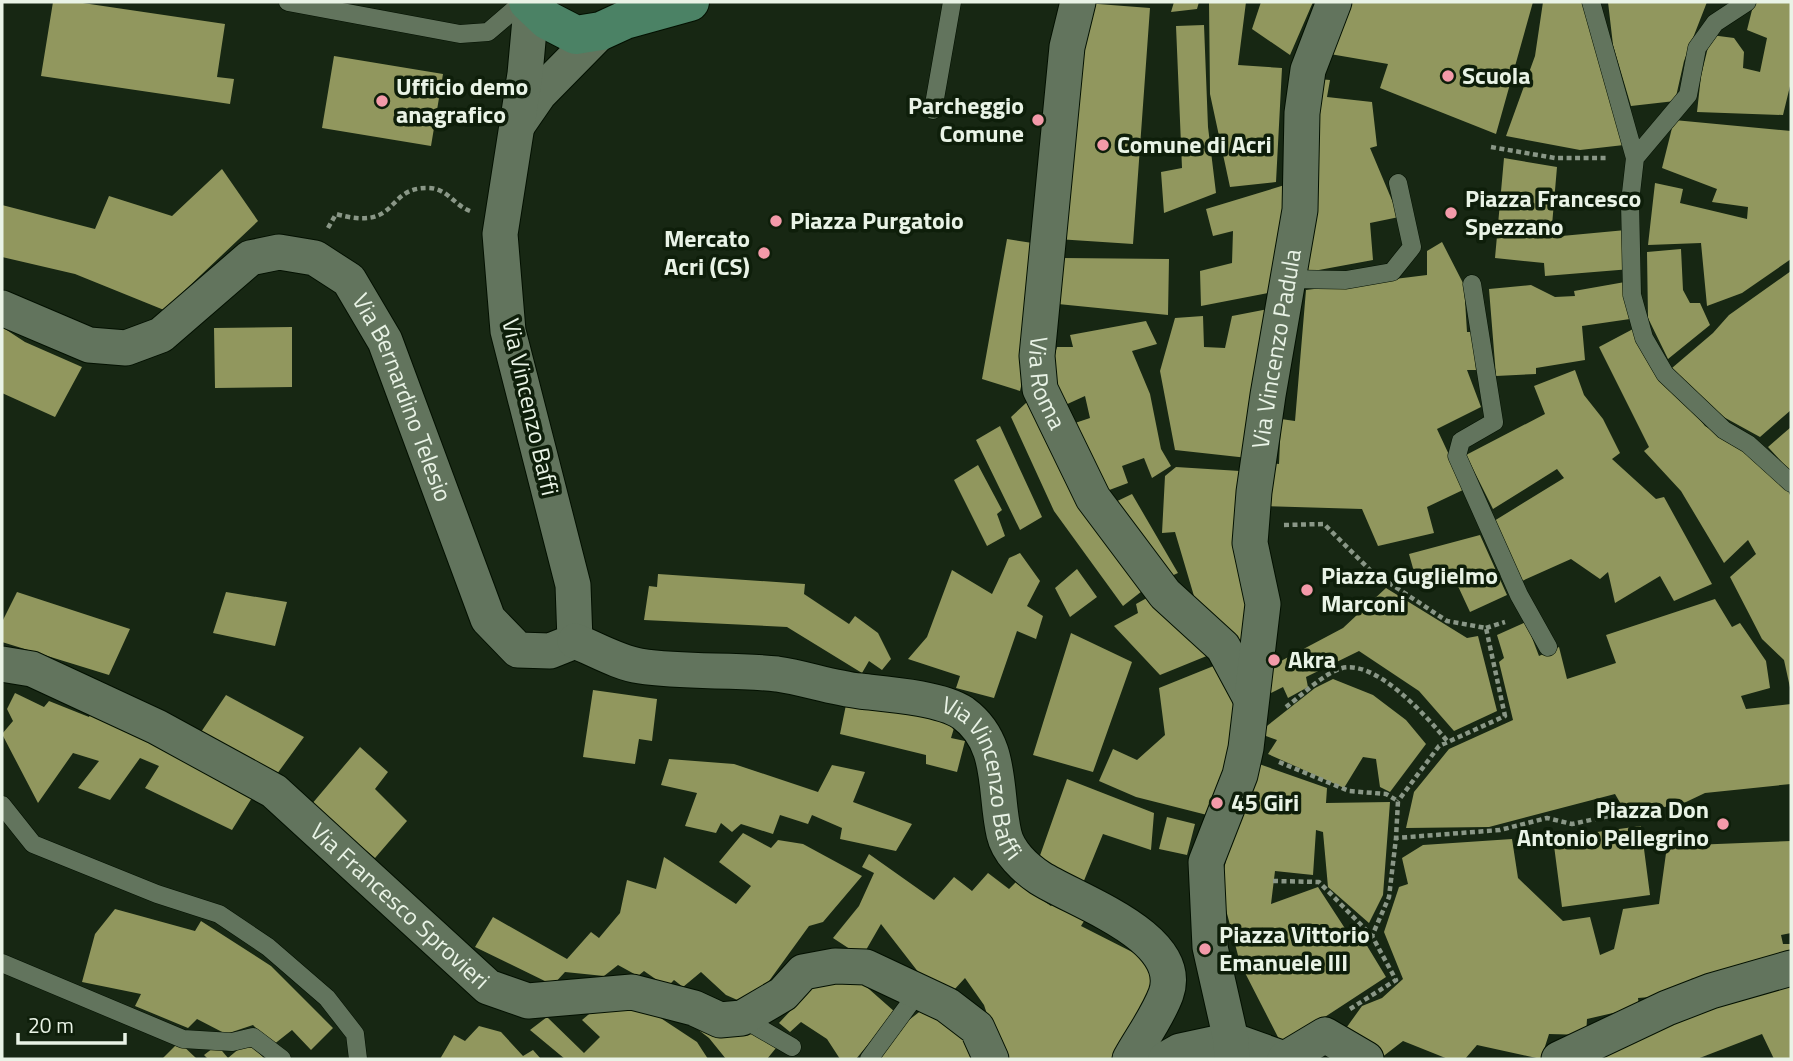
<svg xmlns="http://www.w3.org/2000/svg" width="1793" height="1061" font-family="'Titillium Web',sans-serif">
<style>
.building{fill:#91975e}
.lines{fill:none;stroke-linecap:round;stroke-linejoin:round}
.service-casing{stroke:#031001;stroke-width:19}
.minor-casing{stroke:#031001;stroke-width:37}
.secondary-casing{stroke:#031001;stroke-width:40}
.path{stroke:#8a9787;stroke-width:4.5;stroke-dasharray:5 3.5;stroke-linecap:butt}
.service{stroke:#62745d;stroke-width:18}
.minor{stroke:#62745d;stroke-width:35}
.secondary{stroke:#4b8265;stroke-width:38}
.poi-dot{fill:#f39aa9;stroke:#0e1e0a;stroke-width:2.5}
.labels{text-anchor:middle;stroke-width:7;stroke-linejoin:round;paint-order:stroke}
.poi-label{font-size:24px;font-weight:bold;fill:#e9f3e6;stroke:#0e1e0a;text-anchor:start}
.street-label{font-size:24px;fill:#e9f3e6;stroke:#0e1e0a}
</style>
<rect width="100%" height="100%" fill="#172713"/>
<!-- building -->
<path class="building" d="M53,2H76L225,24L217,77L234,79L230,104L41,76Z
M1174,2H1199L1197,9L1171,12Z
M1209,2H1246L1238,65L1282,68L1276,182L1230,187L1210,94Z
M1261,2H1313L1290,55L1252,29Z
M1347,2H1533L1496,134L1380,88L1388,64L1330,54Z
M1543,2H1582L1624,145L1580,150L1506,136L1535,56Z
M1608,2H1707L1684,61L1675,101L1631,106L1613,45Z
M1754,2H1791V82L1783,115L1697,112L1701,76L1711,35L1734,38L1744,52L1743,68L1760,72L1767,38L1747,30Z
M1085,3L1150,8L1133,244L1057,239Z
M1204,25L1208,127L1216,193L1164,213L1161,172L1182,168L1176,26Z
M334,56L443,74L431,146L322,128Z
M1318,79L1330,80L1327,97L1372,102L1377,146L1370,148L1399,217L1370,223L1373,260L1308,272L1312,115Z
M1674,120L1791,131V259L1742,293L1707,306L1701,243L1648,245L1655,183L1683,189L1680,203L1747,219L1748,207L1712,202L1717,189L1662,168Z
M1504,158L1557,167L1551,237L1626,230L1631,269L1545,276L1544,263L1495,258Z
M222,169L258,221L164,310L75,274L2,257V205L95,229L109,196L172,216Z
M1288,184L1279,291L1201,306L1200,271L1232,263L1233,231L1213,236L1206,209Z
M1007,239L1039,244L1029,352L1020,391L982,379Z
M1442,242L1464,285L1467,332H1474L1476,370H1467L1481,407L1437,429L1465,489L1427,507L1434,533L1378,546L1362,509L1264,506L1269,463L1279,464L1281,419L1295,421L1306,290L1427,275V251Z
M1681,249L1683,290L1690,303H1700L1710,325L1668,359L1648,318L1647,252Z
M1062,258L1169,259L1168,315L1058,304Z
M1791,271V410L1760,437L1720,415L1672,368L1713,333L1729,315Z
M1625,282L1630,319L1582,326L1585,360L1536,368V374L1496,376L1489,289L1531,285L1555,297L1575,296L1574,291Z
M1273,308L1248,458L1175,450L1160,371L1175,318L1203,316L1204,347L1225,348L1232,316Z
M1146,321L1157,344L1132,351L1150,394L1161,449L1171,466L1152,478L1144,458L1122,466L1128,483L1104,492L1072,424L1090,418L1085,396L1063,406L1049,374L1057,347H1073L1070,335Z
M2,327L25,342L82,367L55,417L2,393Z
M292,327V387L215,388L214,328Z
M1633,329L1670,391L1675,389L1705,426L1744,449L1786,487L1791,497V692L1784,660L1762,639L1730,577L1756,554L1748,540L1724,563L1681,491L1644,451L1649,447L1599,347Z
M1575,370L1584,395L1603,419L1620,453L1612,459L1656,499L1664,497L1712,584L1674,601L1660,576L1615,603L1608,572L1600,579L1571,559L1522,581L1494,521L1564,478L1557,469L1493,509L1466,455L1545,414L1534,386Z
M1035,389L1151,584L1123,606L1054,511L1011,417L1026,403Z
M1000,426L1042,517L1020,530L976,440Z
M1791,427V472L1768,447Z
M978,465L1002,510L997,514L1005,536L987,546L954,480Z
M1176,467L1240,471L1253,639L1234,646L1199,613L1175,532L1162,533L1165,476Z
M1132,494L1178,573L1167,578L1109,505Z
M1480,535L1507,595L1470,612L1457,584L1418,586L1409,554Z
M1020,553L1040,581L1027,606L1043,616L1036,639L1017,631L994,698L956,688L960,676L908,659L927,637L952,570L992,594L1009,558Z
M1077,569L1097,597L1070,617L1055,588Z
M658,574L805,584L804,594L849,624L855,616L878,633L891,659L882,670L869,661L862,673L787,627L644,620L649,586L657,587Z
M1386,588L1467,638L1478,636L1497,711L1454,731L1419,691L1359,651L1306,677L1308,687L1288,698L1283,687L1271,693L1262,671L1343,628Z
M17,592L130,629L109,675L2,642V622Z
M226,592L287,602L275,646L213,633Z
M1154,594L1214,653L1160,675L1114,626L1138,613L1136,604Z
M1715,599L1732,627L1740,623L1766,661L1770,688L1741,696L1746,709L1791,704V784L1705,793L1686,802L1656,809L1625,811L1615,794L1489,827L1406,828L1414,792L1449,749L1513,720L1499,662L1504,658L1497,635L1526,622L1539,656L1559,647L1567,679L1616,663L1606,635Z
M1071,633L1132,662L1093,772L1033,755Z
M1221,663L1243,730L1215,817L1136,797L1099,781L1113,749L1137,760L1165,735L1159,688Z
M1333,679L1373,695L1406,720L1426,744L1390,792L1380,787L1376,759L1363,757L1344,788L1268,754L1277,740L1258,733L1315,688Z
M593,690L657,699L652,741L639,739L635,764L583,757Z
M15,693L44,707L49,701L89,717L93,707L255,793L232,830L145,788L159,766L140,758L110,800L78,788L99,761L73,753L38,803L2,734L13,721L7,709Z
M226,695L304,737L274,778L199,735Z
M848,695L957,718L951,738L965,741L957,772L926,764V755L840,734Z
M360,747L388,772L375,789L407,821L375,858L311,805Z
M669,759L734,764L818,792L832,765L865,772L853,802L912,824L896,851L840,839L842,828L812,815L808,824L780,815L773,834L741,824L732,832L721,823L716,833L685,826L697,793L661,785Z
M1259,764L1327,788L1326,803L1390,802L1383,895L1369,923L1328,887L1323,832L1316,830L1313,875L1275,871L1271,904L1318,887L1346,930L1355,926L1386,977L1282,1045L1240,963L1220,887L1227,856Z
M1067,779L1154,813L1151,850L1103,834L1081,888L1037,864Z
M1167,817L1195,824L1187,855L1159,849Z
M1641,826L1650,895L1562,907L1553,838Z
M743,833L771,848L778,840L803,844L862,876L823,922L809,926L751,1006L726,995L701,972L683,987L674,980L667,987L644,971L638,976L618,965L604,976L565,972L553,985L475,947L493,917L567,959L591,932L599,938L620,913L627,880L656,889L664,857L736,904L751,886L719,862Z
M1512,839L1518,878L1563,921L1590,917L1600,955L1614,949L1623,909L1659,904L1667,846L1791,841V933L1781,935L1783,944H1791V960L1691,979L1690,988L1675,995L1638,998L1639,1007L1587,1019L1586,1035L1549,1034L1541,1059L1477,1045L1465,1059H1448L1403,1041L1381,1058L1344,1031L1362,1006L1382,998L1403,979L1384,932L1399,887L1408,884L1402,858L1423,845Z
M869,854L934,900L954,877L972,891L988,873L1009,889L1016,882L1051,906L1061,895L1089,913L1081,926L1146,959L1153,978L1145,1010L1117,1059H1002L984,1005L965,978L953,991L919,973L881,924L862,957L833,938L859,906L874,873L862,867Z
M115,909L195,931L201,921L271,966L333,1028L311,1050L292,1030L273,1045L253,1025L226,1034L197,1019L188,1028L135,1006L141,994L82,982L95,934Z
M823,976L861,982L895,1012L856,1059H840L827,1039L801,1022L790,1032L779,1023Z
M1791,980V1058L1774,1059L1762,1034L1697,1059H1576L1673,1019Z
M601,1004L653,1013L697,1042L708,1059H565L530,1030L547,1017L584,1053L600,1037L582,1020Z
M927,1006L969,1036L977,1059H877L905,1023Z
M692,1025L753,1034L776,1048L767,1059H726L709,1038Z
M479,1026L501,1032L523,1056L533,1050L541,1059H440L454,1035L465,1041Z
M179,1042L197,1059H162Z
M247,1042L265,1059H208L204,1055L217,1045L228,1058Z"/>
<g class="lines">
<!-- service casing -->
<g class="service-casing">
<path id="service" d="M288,2L460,34L488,32L523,2
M1591,2L1635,158
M1747,2L1715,23L1697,48L1688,95L1635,158L1630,202L1632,295L1644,338L1665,374L1724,430L1748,444L1791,483
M933,110L952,2
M1289,279L1346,280L1392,272L1412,247L1398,183
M1472,284L1494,422L1461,441L1457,456L1519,595L1548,647
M2,805L33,844L157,894L219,914L268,947L327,998L355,1034L358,1059
M2,963L183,1039L232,1042L253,1037L282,1059
M742,1018L792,1047
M869,1059L919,991"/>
</g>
<!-- minor casing -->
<g class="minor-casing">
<g id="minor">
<path id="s1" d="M1078,2L1067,47L1037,356L1040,389L1093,498L1165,594L1223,647L1251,699"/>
<path d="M519,123L539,94L601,31"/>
<path id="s2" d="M2,308L89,345L126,348L161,335L250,258L279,252L315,258L349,280L385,341L488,619L518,650L550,651L575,641L573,585L508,331L500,234L525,74L530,19L526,2"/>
<path id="s3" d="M575,641C595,649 619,663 640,666C685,673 732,669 777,674C805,678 832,688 860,691C887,694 941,698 963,713C1004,743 994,791 1004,834C1008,852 1025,868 1040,878C1076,901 1186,937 1166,994C1158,1016 1141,1039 1130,1059"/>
<path id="s4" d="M2,664L32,669L157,727L274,791L488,987L528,1001L632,992L694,1008L720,1020L742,1018L783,994L803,972L835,966L866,967L947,1005L977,1028L991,1059"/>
<path d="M1166,1059L1180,1051L1231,1040L1284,1059"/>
<path id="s5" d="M1232,1059L1231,1040L1210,947L1206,862L1240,775L1246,748L1263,604L1250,543L1254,492L1268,395L1300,210L1302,113L1308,70L1334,2"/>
<path d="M1285,1059L1325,1035L1366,1059"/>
<path d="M1559,1059L1667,1008L1711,991L1791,968"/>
</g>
</g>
<!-- secondary casing -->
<g class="secondary-casing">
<path id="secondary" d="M528,2L547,20L576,35L601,31L625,20L690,2"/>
</g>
<!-- path -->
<path class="path" d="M1491,147L1555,158H1608
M328,228L336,214C401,232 384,187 428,188C447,188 454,205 470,211
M1284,525L1324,524L1371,571L1447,621L1486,628L1505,716L1439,746L1398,801
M1486,628L1505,622
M1286,707C1302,695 1321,676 1339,669C1374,656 1428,718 1448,742
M1279,762L1349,791L1386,794L1398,801L1396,838L1500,830L1547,818L1572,824L1609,816L1654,814
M1273,881L1319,882L1372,936
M1350,1009L1396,980L1372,936L1389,897L1396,838"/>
<!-- service -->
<use href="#service" class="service"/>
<!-- minor -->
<use href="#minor" class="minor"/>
<!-- secondary -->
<use href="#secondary" class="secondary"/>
</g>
<!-- markers -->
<g class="poi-dot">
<circle cx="1448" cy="76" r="7"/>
<circle cx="382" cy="101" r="7"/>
<circle cx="1038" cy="120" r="7"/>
<circle cx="1103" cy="145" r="7"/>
<circle cx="1451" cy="213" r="7"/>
<circle cx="776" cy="221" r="7"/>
<circle cx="764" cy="253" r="7"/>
<circle cx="1307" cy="590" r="7"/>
<circle cx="1274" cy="660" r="7"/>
<circle cx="1217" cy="803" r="7"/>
<circle cx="1723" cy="824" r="7"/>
<circle cx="1205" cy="949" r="7"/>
</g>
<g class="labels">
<!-- poi labels -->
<g class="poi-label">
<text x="1462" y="84">Scuola</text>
<text x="396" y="95">Ufficio demo<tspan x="396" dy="28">anagrafico</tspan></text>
<text x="1024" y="114" text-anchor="end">Parcheggio<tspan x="1024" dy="28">Comune</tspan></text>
<text x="1117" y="153">Comune di Acri</text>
<text x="1465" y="207">Piazza Francesco<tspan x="1465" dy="28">Spezzano</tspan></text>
<text x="790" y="229">Piazza Purgatoio</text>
<text x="750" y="247" text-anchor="end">Mercato<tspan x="750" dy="28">Acri (CS)</tspan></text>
<text x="1321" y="584">Piazza Guglielmo<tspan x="1321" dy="28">Marconi</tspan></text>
<text x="1288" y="668">Akra</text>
<text x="1231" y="811">45 Giri</text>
<text x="1709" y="818" text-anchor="end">Piazza Don<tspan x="1709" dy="28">Antonio Pellegrino</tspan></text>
<text x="1219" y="943">Piazza Vittorio<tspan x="1219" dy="28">Emanuele III</tspan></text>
</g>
<!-- street labels -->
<g class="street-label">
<text dy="8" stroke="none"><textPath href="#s5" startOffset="724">Via Vincenzo Padula</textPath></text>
<text dy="8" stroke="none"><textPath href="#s1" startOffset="385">Via Roma</textPath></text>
<text dy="8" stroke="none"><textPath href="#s2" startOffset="523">Via Bernardino Telesio</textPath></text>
<text transform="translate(530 407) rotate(77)" y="8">Via Vincenzo Baffi</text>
<text dy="8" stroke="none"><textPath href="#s3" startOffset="466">Via Vincenzo Baffi</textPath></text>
<text dy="8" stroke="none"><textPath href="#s4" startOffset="472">Via Francesco Sprovieri</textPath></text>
</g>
</g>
<!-- border -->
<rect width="1793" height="1061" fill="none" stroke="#e9f3e6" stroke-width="7"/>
<!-- scale -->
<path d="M18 1033v10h107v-10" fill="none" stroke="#e9f3e6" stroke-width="3.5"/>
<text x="28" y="1033" font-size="21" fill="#e9f3e6" stroke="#0e1e0a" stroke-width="5" paint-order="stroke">20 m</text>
</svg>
